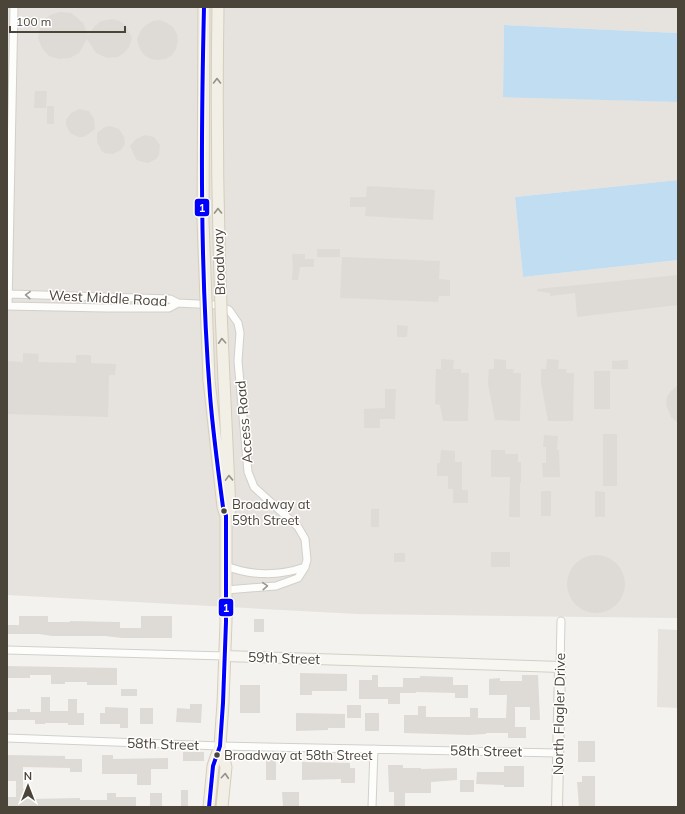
<svg xmlns="http://www.w3.org/2000/svg" width="685" height="814" font-family="Mulish,sans-serif">
<style>
.industrial{fill:#e6e2de}
.parking{fill:#e6e3df}
.water{fill:#c0ddf1}
.building{fill:#dedbd6}
.lines{fill:none;stroke-linecap:round;stroke-linejoin:round}
.street-casing{stroke:#d2d0cb;stroke-width:9}
.secondary-casing{stroke:#d3cfc5;stroke-width:12}
.primary-casing{stroke:#d6cebb;stroke-width:13}
.street{stroke:#fdfdfc;stroke-width:7}
.secondary{stroke:#f7f6f1;stroke-width:10}
.primary{stroke:#f2efe6;stroke-width:11}
.primary-bridge-casing{stroke:#d6cebb;stroke-width:13;stroke-linecap:butt}
.primary-bridge{stroke:#f2efe6;stroke-width:11}
.bus-1-casing{stroke:#fff;stroke-width:7}
.bus-1{stroke:#00f;stroke-width:4}
.oneway{stroke:#969187}
.oneway2{stroke:#9b9791}
.bus-dot{fill:#4b4439;stroke:#fff;stroke-width:1.5}
.labels{text-anchor:middle;stroke-width:3;stroke-linejoin:round;paint-order:stroke}
.bus-label{font-size:13px;fill:#4b4439;stroke:#fff;text-anchor:start}
.street-label{font-size:14px;fill:#4b4439;stroke:#fff}
.line-badge{stroke:#fff;stroke-width:1.5}
.badge-label{font-size:11px;text-anchor:middle;font-weight:bold;fill:#fff}
</style>
<rect width="100%" height="100%" fill="#f4f2ee"/>
<!-- industrial -->
<path class="industrial" d="M7,7H678V33L504,25L503,96L678,102V180L515,197L523,277L678,260V618L357,614L7,595Z"/>
<!-- parking -->
<path class="parking" d="M658,629L678,630V708L657,707Z"/>
<!-- water -->
<path class="water" d="M504,25L678,33V102L503,97Z
M678,180V260L523,277L515,197Z"/>
<!-- building -->
<path class="building" d="M60,12L71,13L75,16L83,23L88,35L95,26L101,21L112,19L120,21L126,26L132,38L129,47L124,53L118,57L107,58L96,53L87,39L79,53L70,58L59,59L49,56L42,48L38,38L40,27L42,23L50,15Z
M160,20L167,23L173,27L177,34L178,41L176,49L172,55L166,59L158,60L151,59L144,55L140,49L137,39L141,30L146,25L153,21Z
M35,91H47L46,108H34Z
M47,106H54V124H47Z
M79,109L89,111L94,119L95,129L87,135L83,137H78L70,133L66,125V120L71,113Z
M110,126L119,129L124,137L125,144L121,150L113,154L104,153L101,150L97,142V133L105,127Z
M145,135L154,137L160,145L159,155L156,159L148,163L139,161L136,159L130,146L136,139Z
M367,186L435,190L433,220L365,216L366,207H350V197H366Z
M317,249H340V257H317Z
M292,254H305V259H314V267H300L298,280H292L293,267Z
M342,257L440,261L439,279L450,280V296H439L438,302L340,298Z
M678,275V305L577,317L575,293L550,296V293L537,291V289Z
M397,325L408,326L407,337H397Z
M23,353L39,354L38,362L76,363V355H91V363L116,364L115,375H109L108,417L7,414V361L23,362Z
M441,359L454,360L453,369H461V373H469L468,421H443L440,405L435,404L436,369H441Z
M494,359L506,360V369H514L513,373H521L520,421L495,420L488,384L489,369H494Z
M547,359L559,360L558,369H567L566,373H574L573,421H548L541,383V369H546Z
M628,360V369H612V361Z
M594,371H610V409H594Z
M678,385V423L671,417L666,405L667,397L671,391Z
M385,389H396L395,419H380V428H364V409L385,408Z
M603,434H617V486H603Z
M544,435L558,436L557,450H559L560,477H543L542,463H546V447H543Z
M441,450L455,451V462H462V490H468V503H453V489H448V476H437V463H440Z
M491,450H505V454H518V462H521V483H520V517H509L510,477H491Z
M541,491H551V516H541Z
M595,491L605,492V517H595Z
M371,509H379V527H371Z
M491,552H510V567H491Z
M394,553H405V562H394Z
M567 584a29 29 0 1 1 58 0a29 29 0 1 1-58 0Z
M19,616H48V622H70V621L120,622V628H141V616H172V638H122L105,636H52L39,634H7V625H19Z
M254,619H264V632H254Z
M7,666L117,668V685H87V682H65V684H51V675H30V678H7Z
M300,673L347,674V691H312V695H300Z
M372,675H378V687H403V678H420V676L453,677V685H468V698H455V693L416,692V693H400V704H388V699H359V680H372Z
M522,675H538L540,720H530V707H515V727H526V738H508V733H486V734L468,735L404,733V715H418V706H426V717H470V708H478V718H506L507,695H489V679L500,678V681H522Z
M240,685H260V713H240Z
M121,689H137V696H121Z
M41,697H50V711H68V699H77V713H84V725H68V723H45V724H35V720H7V712H17V709H30V712H41Z
M190,704H202L201,723L176,722L177,708L190,709Z
M347,705H361V718H347Z
M105,707L128,708V728H120V724H100V713H105Z
M140,708H153V724H140Z
M296,713L345,714V728H328V730L296,731Z
M365,713H379V731H365Z
M578,741H595V762H578Z
M183,752H204V761H183Z
M7,755L65,756V759H82V772H70V768L23,767V789H28V799L80,798V800H107V793H116V797H136V807H7V797H16V781H7Z
M102,755H113V759L168,758V769H151V785H137V774H102Z
M266,760H276V780H266Z
M302,762L350,763V768H355V783H341V779L302,780Z
M388,765H403V768H421V769L457,768V780L431,782V793H405V807H394V792H389Z
M504,766H524V787H504V785L476,784L477,772H504Z
M582,776H595V807H579L577,782H582Z
M460,780H474V792H460Z
M181,790H188V807H181Z
M282,792H299V807H283Z
M150,793H162V807H150Z"/>
<g class="lines">
<!-- street casing -->
<g class="street-casing">
<path id="street" d="M9,294L170,299L178,303
M7,306L106,308H169L178,303L217,305L229,310L238,323L240,333L238,361L248,472L254,487L298,527L305,539L307,560L305,567L298,578L276,586L226,590
M8,306L14,7
M226,566C251,576 280,576 305,567
M7,650L225,656
M560,667L561,621
M7,738L220,746L558,753
M372,807L374,749"/>
</g>
<!-- secondary casing -->
<g class="secondary-casing">
<path id="secondary" d="M225,656L560,667L557,807"/>
</g>
<!-- primary casing -->
<g class="primary-casing">
<path id="primary" d="M209,380L223,507L226,516V622L223,703L220,746L213,766L209,807
M224,380L230,510
M220,746L226,767L222,807"/>
</g>
<!-- street -->
<use href="#street" class="street"/>
<!-- secondary -->
<use href="#secondary" class="secondary"/>
<!-- primary -->
<use href="#primary" class="primary"/>
<!-- primary-bridge casing -->
<g class="primary-bridge-casing">
<path id="primary-bridge" d="M204,7L203,221L209,380
M218,7C216,132 218,256 224,380"/>
</g>
<!-- primary-bridge -->
<use href="#primary-bridge" class="primary-bridge"/>
<!-- bus-1 casing -->
<g class="bus-1-casing">
<path id="bus-1" d="M204,7C201,136 200,266 210,395C213,433 218,470 223,507L226,516V622L223,703L220,746L213,766L209,807"/>
</g>
<!-- bus-1 -->
<use href="#bus-1" class="bus-1"/>
</g>
<!-- one-way arrows -->
<defs><path id="oneway-chevron" d="M-2-3.5L2.5 0L-2 3.5" fill="none" stroke-width="1.6" stroke-linecap="round" stroke-linejoin="round"/></defs>
<g class="oneway">
<use href="#oneway-chevron" transform="translate(217 81) rotate(-90)"/>
<use href="#oneway-chevron" transform="translate(218 211) rotate(-91)"/>
<use href="#oneway-chevron" transform="translate(222 341) rotate(-93)"/>
<use href="#oneway-chevron" transform="translate(229 478) rotate(-92)"/>
<use href="#oneway-chevron" transform="translate(225 776) rotate(-85)"/>
</g>
<g class="oneway2">
<use href="#oneway-chevron" transform="translate(28 295) rotate(-178)"/>
<use href="#oneway-chevron" transform="translate(265 586) rotate(-4)"/>
</g>
<!-- markers -->
<g class="bus-dot">
<circle cx="224" cy="511" r="3.5"/>
<circle cx="217" cy="755" r="3.5"/>
</g>
<g class="labels">
<!-- bus labels -->
<g class="bus-label">
<text x="232" y="509">Broadway at<tspan x="232" dy="16">59th Street</tspan></text>
<text x="224" y="760">Broadway at 58th Street</text>
</g>
<!-- street labels -->
<g class="street-label">
<text transform="translate(219 262) rotate(-92)" y="5">Broadway</text>
<text transform="translate(108 298) rotate(3)" y="5">West Middle Road</text>
<text transform="translate(244 422) rotate(-95)" y="5">Access Road</text>
<text transform="translate(284 658) rotate(2)" y="5">59th Street</text>
<text transform="translate(559 714) rotate(-89)" y="5">North Flagler Drive</text>
<text transform="translate(163 744) rotate(2)" y="5">58th Street</text>
<text transform="translate(486 751) rotate(1)" y="5">58th Street</text>
</g>
</g>
<g class="line-badge">
<rect x="194" y="198" width="16" height="19" rx="4" fill="#00f"/>
<rect x="218" y="598" width="16" height="19" rx="4" fill="#00f"/>
</g>
<g class="badge-label">
<text x="202" y="212">1</text>
<text x="226" y="612">1</text>
</g>
<!-- border -->
<rect width="685" height="814" fill="none" stroke="#4b4439" stroke-width="16"/>
<!-- north arrow -->
<g transform="translate(28 786)" stroke="#ffffff" stroke-width="3" paint-order="stroke">
<path d="M0-3L7 15L0 10L-7 15Z" fill="#4b4439"/>
<text y="-6" font-size="11" font-weight="bold" text-anchor="middle" fill="#4b4439">N</text>
</g>
<!-- scale -->
<path d="M10 26v6h115v-6" fill="none" stroke="#4b4439" stroke-width="2"/>
<text x="16" y="26" font-size="12" fill="#4b4439" stroke="#ffffff" stroke-width="3" paint-order="stroke">100 m</text>
</svg>
